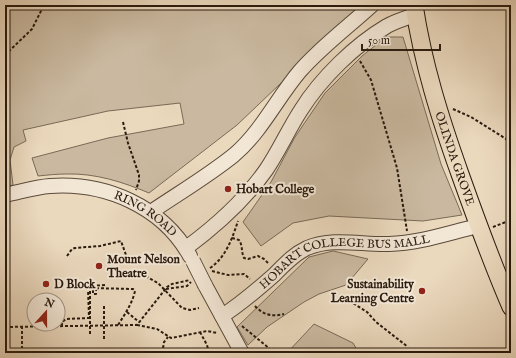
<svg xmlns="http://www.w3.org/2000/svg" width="516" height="358" font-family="'IM FELL English',serif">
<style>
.green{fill:#cab9a0;stroke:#796a57}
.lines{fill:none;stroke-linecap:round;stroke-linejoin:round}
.minor-casing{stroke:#594a3a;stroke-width:16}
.major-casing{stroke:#281a0e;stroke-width:19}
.path{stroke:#281a0e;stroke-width:2;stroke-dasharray:3 2;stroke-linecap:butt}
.minor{stroke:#f2e6d5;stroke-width:14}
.major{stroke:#ebd9be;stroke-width:17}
.minor-bridge-casing{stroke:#594a3a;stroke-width:16;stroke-linecap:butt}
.path-bridge{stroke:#281a0e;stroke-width:2;stroke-dasharray:3 2;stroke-linecap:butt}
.minor-bridge{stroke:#f2e6d5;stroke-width:14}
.poi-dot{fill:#8f2418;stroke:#f2e6d5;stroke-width:1.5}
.labels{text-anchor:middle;stroke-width:4;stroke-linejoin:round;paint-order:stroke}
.street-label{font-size:12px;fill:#281a0e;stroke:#f2e6d5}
.poi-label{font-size:12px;font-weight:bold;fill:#281a0e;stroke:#f2e6d5;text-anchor:start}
</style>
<rect width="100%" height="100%" fill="#ebd9be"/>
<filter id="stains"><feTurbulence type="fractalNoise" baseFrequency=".005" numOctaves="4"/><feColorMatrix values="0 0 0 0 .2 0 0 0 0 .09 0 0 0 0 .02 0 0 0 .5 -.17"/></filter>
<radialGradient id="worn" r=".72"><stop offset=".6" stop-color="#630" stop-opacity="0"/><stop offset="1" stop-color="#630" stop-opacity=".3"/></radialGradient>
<!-- green -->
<path class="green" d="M5,5H363L237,125L149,193C123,182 95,173 66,174C57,174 48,175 38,176L32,158L108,138L184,124L180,103L108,111L23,130L26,141L14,147L10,160L13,185L5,187Z
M386,37H403L441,164L462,215L423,221L329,216L293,223L261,246L243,222L271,182L295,137L325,93L362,56Z
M333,251L368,259L346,285L319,294L304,302L267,327L248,345L237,327L309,257Z
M314,324L353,343L359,353H287Z"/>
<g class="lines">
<!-- minor casing -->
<g class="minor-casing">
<g id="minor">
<path id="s1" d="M5,195C20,192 35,187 50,186C105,182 162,206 190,256"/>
<path d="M151,212C179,193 208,176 234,155C262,131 277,98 300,71C322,46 348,27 372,5"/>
<path d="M186,248C216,226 244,201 266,170C279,151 288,130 301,110C321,78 355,45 387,26C396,21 406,18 415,15"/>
<path d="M205,285L242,353"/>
<path id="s2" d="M222,316C241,304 257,290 274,275C284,265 294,254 307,248C333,237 362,245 389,244C420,243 448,233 478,226"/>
</g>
</g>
<!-- major casing -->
<g class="major-casing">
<g id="major">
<path id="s3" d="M414,5C423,64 440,118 460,174C476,219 492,263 511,307"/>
</g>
</g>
<!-- path -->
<path class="path" d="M5,55L32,29L44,5
M360,61L371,80L397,168L407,231
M453,109L471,117L511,142
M123,122L128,143L139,175V181L136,190
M493,227L511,220
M232,238L239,240C243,246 241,252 244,258L248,259L258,256L264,259L269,264
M67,256L72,249L75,248L100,246L121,241L126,255L134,262
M210,268C226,257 232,239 238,221
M212,271L228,275L244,274L250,279
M131,273L147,277L158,283L182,308L190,310L199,308
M166,289L187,286L191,282
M345,298L367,312L376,322L408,347
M255,306C263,315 273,317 284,314
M127,312L139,322
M137,325L157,329L171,338L207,331L217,333
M22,326V353
M62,326V322L66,319L89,318L88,288L133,289L135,291C132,304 125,314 118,325
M242,326L270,349
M5,327L137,325L167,287L172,284L190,280
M200,332L207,345L209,353
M104,339V306
M163,348L164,342L168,337"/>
<!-- minor -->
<use href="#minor" class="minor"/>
<!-- major -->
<use href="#major" class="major"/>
<!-- minor-bridge casing -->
<g class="minor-bridge-casing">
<path id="minor-bridge" d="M193,261L205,285"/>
</g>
<!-- path-bridge -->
<path class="path-bridge" d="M93,285V294H96V288
M90,334V286L106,285"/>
<!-- minor-bridge -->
<use href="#minor-bridge" class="minor-bridge"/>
</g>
<!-- markers -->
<g class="poi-dot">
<circle cx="228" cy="189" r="4"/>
<circle cx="99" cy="266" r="4"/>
<circle cx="46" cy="284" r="4"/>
<circle cx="422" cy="291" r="4"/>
</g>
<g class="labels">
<!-- street labels -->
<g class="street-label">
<text dy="4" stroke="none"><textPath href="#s3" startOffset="159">OLINDA GROVE</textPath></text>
<text dy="4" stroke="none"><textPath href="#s1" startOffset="148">RING ROAD</textPath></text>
<text dy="4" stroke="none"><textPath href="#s2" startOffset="141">HOBART COLLEGE BUS MALL</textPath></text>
</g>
<!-- poi labels -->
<g class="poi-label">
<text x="236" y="193">Hobart College</text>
<text x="107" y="263">Mount Nelson<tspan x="107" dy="14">Theatre</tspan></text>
<text x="54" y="288">D Block</text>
<text x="414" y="288" text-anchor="end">Sustainability<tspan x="414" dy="14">Learning Centre</tspan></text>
</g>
</g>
<!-- margin -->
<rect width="516" height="358" fill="none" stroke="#ebd9be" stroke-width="20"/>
<rect x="6" y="6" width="504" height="346" fill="none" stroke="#281a0e" stroke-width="2"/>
<rect x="10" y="10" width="496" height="338" fill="none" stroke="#281a0e"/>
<!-- north arrow -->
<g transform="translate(46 312) rotate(21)"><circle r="19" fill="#f2e6d5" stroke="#a19485"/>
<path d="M0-3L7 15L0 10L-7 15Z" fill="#8f2418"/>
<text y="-6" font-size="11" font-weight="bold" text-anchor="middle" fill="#281a0e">N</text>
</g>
<!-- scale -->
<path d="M362 44v6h78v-6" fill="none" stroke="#281a0e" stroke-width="2"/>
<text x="368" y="44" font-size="12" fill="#281a0e" stroke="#f2e6d5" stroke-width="3" paint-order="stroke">50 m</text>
<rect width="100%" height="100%" filter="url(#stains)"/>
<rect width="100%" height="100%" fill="url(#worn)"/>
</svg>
